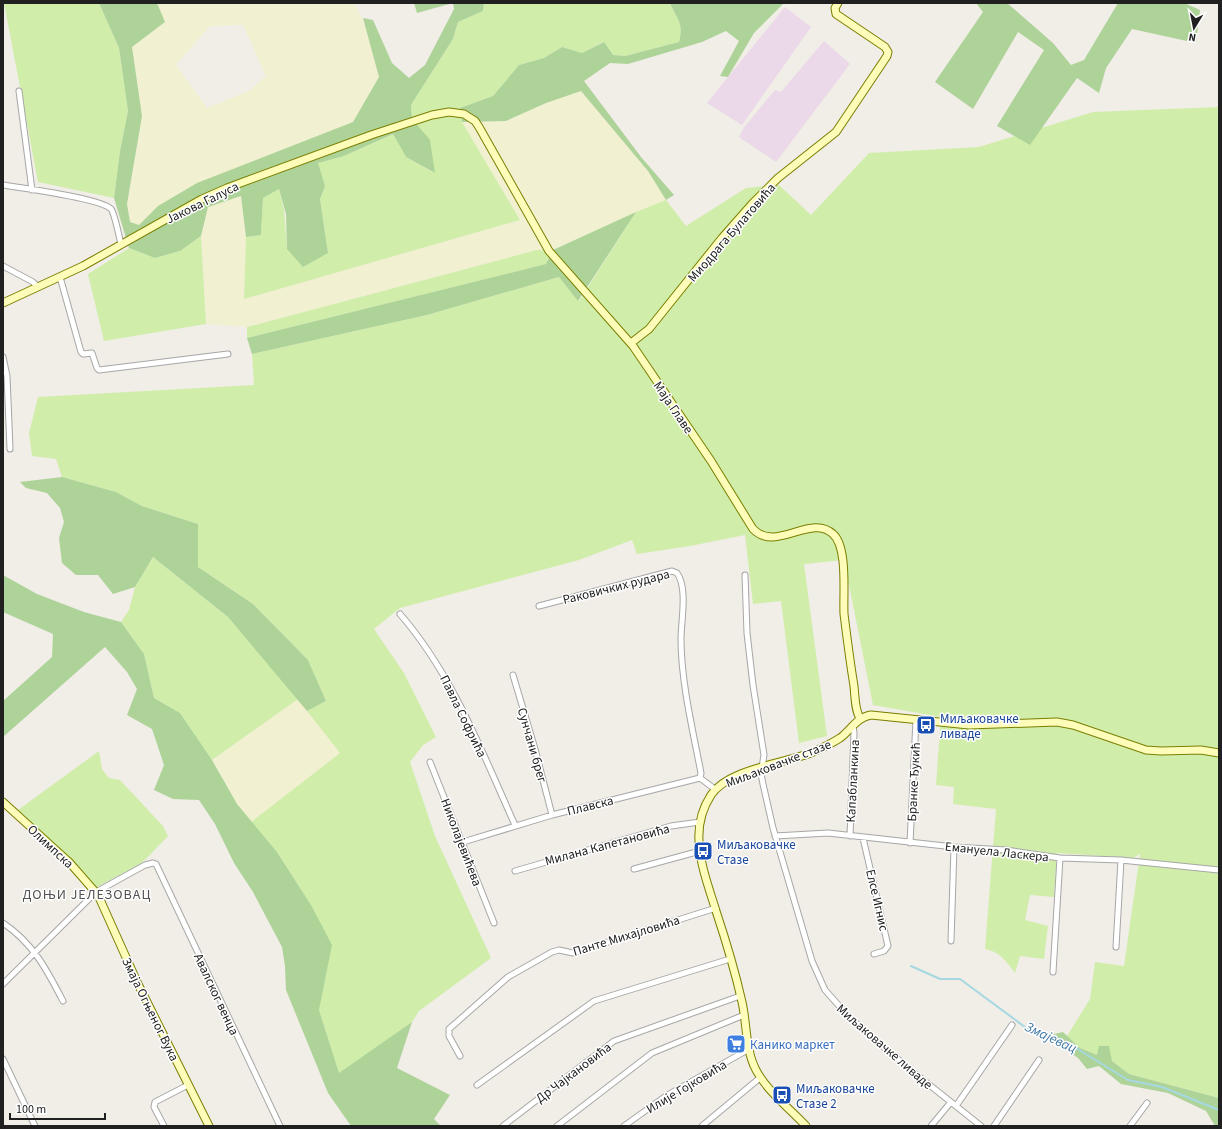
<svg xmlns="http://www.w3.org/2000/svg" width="1222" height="1129" font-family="'Source Sans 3',sans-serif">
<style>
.industrial{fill:#ebd8e9}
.farmland{fill:#f1f1d1;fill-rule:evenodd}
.grass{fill:#d0eeaa}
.forest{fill:#aed399}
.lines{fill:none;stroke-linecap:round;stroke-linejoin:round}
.stream{stroke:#a5d8e1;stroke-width:2}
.street-casing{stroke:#a7a7a7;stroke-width:7}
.secondary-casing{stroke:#7a7f00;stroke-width:9}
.street{stroke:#fff;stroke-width:5}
.secondary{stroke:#fdfcb9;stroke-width:7}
.labels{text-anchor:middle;stroke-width:3;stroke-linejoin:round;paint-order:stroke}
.street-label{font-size:13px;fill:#202020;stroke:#fff}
.transit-label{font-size:13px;fill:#164399;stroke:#fff;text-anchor:start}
.shop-label{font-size:13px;fill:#366cbe;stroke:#fff;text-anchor:start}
.neighbourhood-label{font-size:14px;letter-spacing:1px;fill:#535353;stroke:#fff}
.water-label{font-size:14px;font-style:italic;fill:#417aa6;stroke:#fff}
</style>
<rect width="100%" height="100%" fill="#f1ede7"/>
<!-- industrial -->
<path class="industrial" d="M785,7L811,27L742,125L707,103Z
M824,41L850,64L776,162L739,137L745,126L775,90L781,92Z"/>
<!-- farmland -->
<path class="farmland" d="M157,3H354L364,22L379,77L353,122L278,152L158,206L139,226L130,222L127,205L142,116L132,46L165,22ZM243,25L266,76L249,91L207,108L176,65L210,26Z
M581,91L648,171L666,200L553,250H537L247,327L206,324L201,236L208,207L241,196L246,237L244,299L520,220L462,122L506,121L546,103Z
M298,699L340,753L251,822L237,804L212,760Z"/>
<!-- grass -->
<path class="grass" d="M4,3H99L119,48L128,111L120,151L114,198L38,182Z
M484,3H670C677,20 684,22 679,42L625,56L613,55L603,42L582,53L562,47L544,58L519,65L493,96L460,108L462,122L520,220L244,299L246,237L261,235L263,198L279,189L284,210L287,249L328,253L320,199L325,186L317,163L344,156L393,134L406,157L434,173L412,119L411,105L453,39L458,22L483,11Z
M1219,107V1098L1129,1074L1112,1061L1080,1048L1067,1036L1090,999L1095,962L1124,966L1140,854L1133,858L1057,853L1054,897L1030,895L1025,920L1048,926L1044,959L1020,956L1015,973C1007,962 999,951 985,949L996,809L953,804L954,787L936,785L941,717L873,705L844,560L804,564L827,736L799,743L781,601L753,604L745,535L690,546L637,554L632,540L579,560L400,608L374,629L404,673L436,737L423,745L410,762L435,836L491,958L419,1011L412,1022L339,1074L319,1010L311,905L277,852L251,822L340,753L307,711L326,701L308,660L253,604L198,567V524L142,506L116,492L62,477L56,459L32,456L29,433L38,397L254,385L252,354L427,315L559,277L579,301L636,212L666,200L686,226L746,188L779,185L811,215L869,153L979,147L1093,112Z
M201,236L206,324L104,341L88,274L129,248L155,258L180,251Z
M537,250H553L547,264L247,338V327Z
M153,557L228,617L298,699L212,760L180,713L154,698L144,654L121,622L129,610L135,587Z
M99,751L102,769L109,778L120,780L163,826L168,836L142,863L97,887L72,860L18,810Z"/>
<!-- forest -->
<path class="forest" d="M99,3H157L165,22L132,47L142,116L127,204L130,222L139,225L158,206L197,183L353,122L379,77L363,18L373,20L392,63L409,78L425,65L454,9L453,3L417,13L414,3H484L483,11L458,22L453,39L411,105L412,119L430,140L435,173L406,157L393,134L344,156L318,163L325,186L320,199L328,253L303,267L287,249L286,214L279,189L263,198L261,235L246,237L241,196L208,207L201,236L180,251L155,258L129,248L114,198L120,151L128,111L119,48Z
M670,3H784L754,33L728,77L720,76L739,41L726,31L702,42L628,64L610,63L584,81L641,157L674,195L666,200L648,171L581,91L546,103L506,121L462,122L460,108L493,96L519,65L544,58L562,47L582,53L604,42L613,55L625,56L679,42C684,22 677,20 670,3Z
M976,3H1007L1053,43L1071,65L1084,60L1118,3H1184L1200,10L1196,43L1132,29L1106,68L1099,93L1077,78L1030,145L997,126L1044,50L1018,32L973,109L935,82L983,12Z
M636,212L578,301L559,277L427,315L252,354L247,338L546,264L553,250Z
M62,477L116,492L142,506L198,524V567L253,604L308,660L326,701L307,711L228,617L153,557L135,587L113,594L98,575H76L62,563L59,538L64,522L60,508L47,493L26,488L20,482Z
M3,575L37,594L84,612L121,622L144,654L154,698L180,713L212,760L237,804L277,852L311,905L332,945L319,1010L339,1073L412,1022L397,1068L450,1095L434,1119L441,1126H351L328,1093L286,990L285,966L282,947L253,892L234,863L215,824L199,800L173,799L154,790L164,765L152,729L127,715L137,689L127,672L105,647L3,737V701L52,657L53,634L3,612Z
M1063,1032L1080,1048L1097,1055L1099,1046H1109L1112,1061L1129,1074L1219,1098V1126H1215L1206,1111L1168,1093L1121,1084L1099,1066L1087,1069L1078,1058L1046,1036Z"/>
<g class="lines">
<!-- stream -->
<path class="stream" d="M911,966L940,979H960L1029,1030L1050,1039L1071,1045L1128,1080L1162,1087L1219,1110"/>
<!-- street casing -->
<g class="street-casing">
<path id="street" d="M19,91L32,190
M3,185C21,188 101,198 111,209C115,214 119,237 121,244
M3,266L33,282L38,287
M60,277L81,352L83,354L92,353L97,368L99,370L228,354
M3,357L7,376L10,449
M745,575L747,633L753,685L764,755L761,774L763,784L773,828L812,961L825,990L849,1017L907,1067L981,1126
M539,606L672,571L677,573C688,588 681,621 681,639C681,682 693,731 701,773L700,778
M400,614C453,675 482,752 515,825
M513,675L535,749L552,815
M430,762L494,923
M700,778L716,790
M775,836L828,833L954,847L1006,850L1060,858L1121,860L1219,870
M850,836L854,733L853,726
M863,838L888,946L884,951L874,954
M463,842L552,815L700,778
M910,843L916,720
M634,869L700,851
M515,871L671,826L700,822
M3,923C33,943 47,970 63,1001
M951,941L954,847
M1116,947L1121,860
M1053,972L1060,858
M3,984L96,892L145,865L153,863L156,864L280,1126
M460,1056L449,1036V1029L508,977L552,952L559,950L573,953L716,908
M3,1059L35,1126
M477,1085L594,1001L730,959
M956,1106L1012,1025
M164,1126L154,1107L155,1102L188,1085
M503,1126L614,1041L740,996
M557,1126L652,1053L744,1015
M624,1126L666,1096L749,1049
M702,1126L761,1077
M931,1126L951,1102
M994,1126L1039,1060
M1130,1126L1147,1103"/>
</g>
<!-- secondary casing -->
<g class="secondary-casing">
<path id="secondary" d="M3,303L83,266L202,199L227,188L371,135L432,115L449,112L464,114L475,121L479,127L549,251L633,346L711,461L753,529C776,553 811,513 833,534C848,547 843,594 844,614C847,638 850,662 854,686C855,696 855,711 860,718
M631,343L649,329L722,238L752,204L778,178L836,132L887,56L888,52L885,47L836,14L835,8L838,3
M3,802L69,862L98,895L138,984L209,1126
M806,1126C790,1109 767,1091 756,1070C745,1049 747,1023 742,1002C735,971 726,941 716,911C709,888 700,865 699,841C698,824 702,809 711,795C729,768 785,764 813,752C822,748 831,744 840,738C850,731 857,717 871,715L969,725L1057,722L1073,725L1146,750L1161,751L1201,750L1219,753"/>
</g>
<!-- street -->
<use href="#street" class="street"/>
<!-- secondary -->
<use href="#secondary" class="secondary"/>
</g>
<!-- icons -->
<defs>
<g id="bus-square" transform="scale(1)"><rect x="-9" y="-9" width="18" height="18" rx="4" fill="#1a4fb4" stroke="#fff"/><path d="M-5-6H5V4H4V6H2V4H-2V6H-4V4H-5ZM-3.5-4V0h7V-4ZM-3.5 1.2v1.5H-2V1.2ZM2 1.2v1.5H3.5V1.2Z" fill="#fff"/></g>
<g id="supermarket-square" transform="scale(1)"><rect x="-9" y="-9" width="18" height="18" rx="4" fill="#3f7fe0" stroke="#fff"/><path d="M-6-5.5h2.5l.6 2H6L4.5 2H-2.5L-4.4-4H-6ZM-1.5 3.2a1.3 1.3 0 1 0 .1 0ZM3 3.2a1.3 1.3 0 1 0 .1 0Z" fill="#fff"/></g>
</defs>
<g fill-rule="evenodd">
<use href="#bus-square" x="926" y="725"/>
<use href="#bus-square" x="703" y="851"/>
<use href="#supermarket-square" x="736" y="1044"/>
<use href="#bus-square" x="782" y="1095"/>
</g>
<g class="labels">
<!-- street labels -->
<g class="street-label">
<text transform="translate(202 202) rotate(-26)" y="5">Јакова Галуса</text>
<text transform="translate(731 232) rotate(-49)" y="5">Миодрага Булатовића</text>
<text transform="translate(674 407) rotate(56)" y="5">Маја Главе</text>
<text transform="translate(616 586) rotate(-14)" y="5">Раковичких рудара</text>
<text transform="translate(464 716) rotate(64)" y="5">Павла Софрића</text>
<text transform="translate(533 745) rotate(74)" y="5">Сунчани брег</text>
<text transform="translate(778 763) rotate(-21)" y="5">Миљаковачке стазе</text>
<text transform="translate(852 781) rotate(-87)" y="5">Капабланкина</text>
<text transform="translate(913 782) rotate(-87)" y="5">Бранке Ђукић</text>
<text transform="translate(590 805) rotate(-14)" y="5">Плавска</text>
<text transform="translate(462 842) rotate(69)" y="5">Николајевићева</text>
<text transform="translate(607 844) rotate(-15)" y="5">Милана Капетановића</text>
<text transform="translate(51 846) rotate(43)" y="5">Олимпска</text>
<text transform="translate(997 851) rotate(6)" y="5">Емануела Ласкера</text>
<text transform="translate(878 900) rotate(77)" y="5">Елсе Игнис</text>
<text transform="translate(626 935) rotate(-17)" y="5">Панте Михајловића</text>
<text transform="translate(217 994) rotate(65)" y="5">Авалског венца</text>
<text transform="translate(151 1009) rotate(64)" y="5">Змаја Огњеног Вука</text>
<text transform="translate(885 1046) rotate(41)" y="5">Миљаковачке ливаде</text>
<text transform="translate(573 1072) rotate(-37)" y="5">Др Чајкановића</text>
<text transform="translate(686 1086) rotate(-31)" y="5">Илије Гојковића</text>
</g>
<!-- transit labels -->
<g class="transit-label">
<text x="940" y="723">Миљаковачке<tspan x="940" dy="15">ливаде</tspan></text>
<text x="717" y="849">Миљаковачке<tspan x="717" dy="15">Стазе</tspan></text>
<text x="796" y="1093">Миљаковачке<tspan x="796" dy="15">Стазе 2</tspan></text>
</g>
<!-- shop labels -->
<g class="shop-label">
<text x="750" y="1049">Канико маркет</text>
</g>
<!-- neighbourhood labels -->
<g class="neighbourhood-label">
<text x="87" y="899">ДОЊИ ЈЕЛЕЗОВАЦ</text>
</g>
<!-- water labels -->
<g class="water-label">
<text transform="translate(1051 1037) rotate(25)" y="5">Змајевац</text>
</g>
</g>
<!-- border -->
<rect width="1222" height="1129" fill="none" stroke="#202020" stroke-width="8"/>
<!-- north arrow -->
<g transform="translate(1194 28) rotate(190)" stroke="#ffffff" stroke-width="3" paint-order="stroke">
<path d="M0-3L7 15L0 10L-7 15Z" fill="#202020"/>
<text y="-6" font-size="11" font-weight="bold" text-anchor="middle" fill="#202020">N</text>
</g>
<!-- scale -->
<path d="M10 1113v6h95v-6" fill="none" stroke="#202020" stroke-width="2"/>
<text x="16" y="1113" font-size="12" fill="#202020" stroke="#ffffff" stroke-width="3" paint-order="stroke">100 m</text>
</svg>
